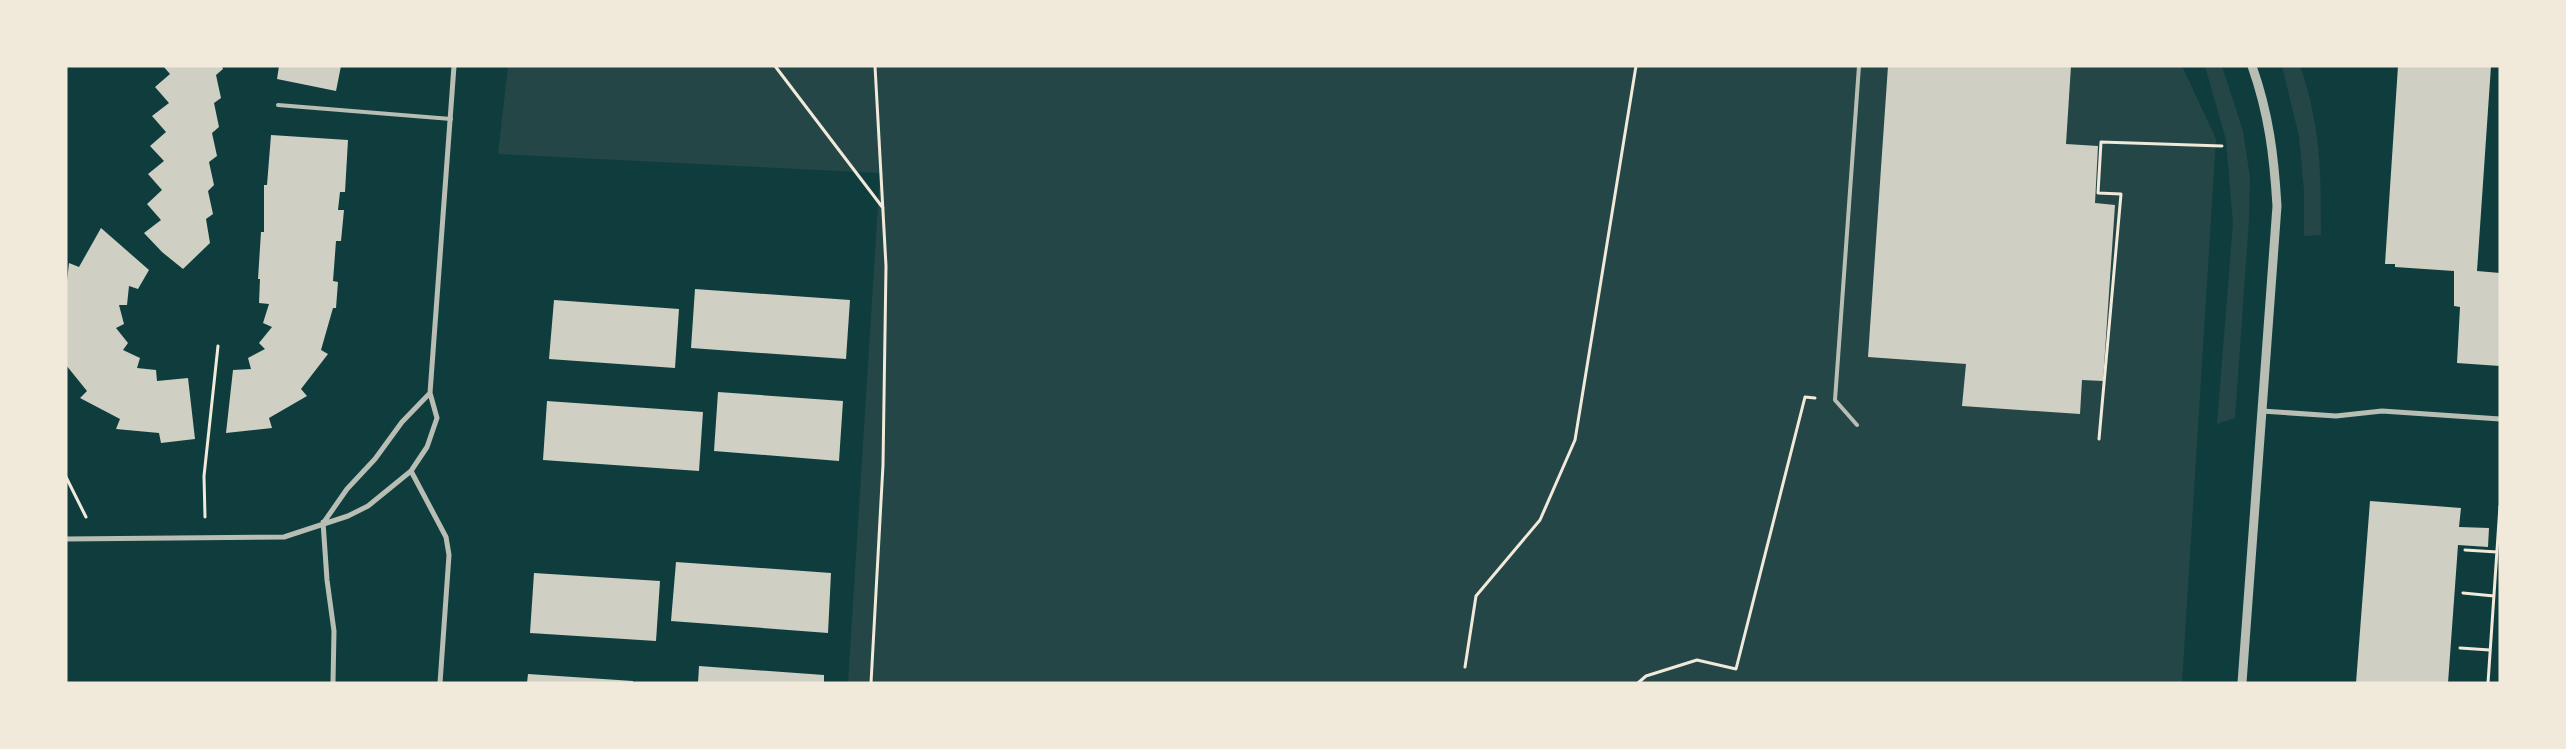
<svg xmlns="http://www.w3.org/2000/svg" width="2566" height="749" font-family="Bitter,serif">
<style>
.green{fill:#244646}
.building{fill:#cfcfc3}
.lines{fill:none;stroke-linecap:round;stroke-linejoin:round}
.path{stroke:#f1e9da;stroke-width:3}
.service{stroke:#b8beb3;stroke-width:4}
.minor{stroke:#b8beb3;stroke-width:5}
.tertiary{stroke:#b8beb3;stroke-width:9}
</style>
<rect width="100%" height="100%" fill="#0f3d3e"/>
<!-- green -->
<path class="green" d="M508,66H2182L2216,139L2182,683H848L880,173L498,154Z
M2205,66H2222L2243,131L2250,177L2249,220L2235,418L2217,424L2233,223L2226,140Z
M2282,66H2300C2321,127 2321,172 2321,235L2304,236V190L2299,136Z"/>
<!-- building -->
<path class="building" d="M163,66H222L223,69L216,75L221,98L214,103L219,127L212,133L217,156L209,162L214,185L208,191L213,214L206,219L210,243L183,269L162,252L144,233L161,220L147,204L162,190L148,174L164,161L150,146L166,132L152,116L169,103L155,87L170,74Z
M279,66H341L336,91L277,79Z
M1888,66H2071L2066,144L2098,146L2095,203L2115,205L2103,381L2082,380L2080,414L1962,406L1966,364L1868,357Z
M2398,66H2491L2477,271L2500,273V366L2457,363L2460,307L2454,306V271L2395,267V264H2385Z
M271,135L348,140L345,192H340L338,210H344L341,241H336L333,281L338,282L336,308H333L321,350L328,354L301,389L307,396L269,418L272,428L226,433L233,370L251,369L248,358L265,349L259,343L272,327L263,323L269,304L259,303L260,279H258L261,232H264V185H267Z
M101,228L149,270L138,289L129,286L127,305H119L124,324L116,328L128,343L123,350L140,358L137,368L156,370L157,381L188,378L195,439L161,443L159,433L116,429L120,419L80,398L87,391L66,365V290L69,263L79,267Z
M695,289L850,300L846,359L691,348Z
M554,300L679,309L675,368L549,359Z
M718,392L843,401L839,461L714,451Z
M547,401L703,412L699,471L543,460Z
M2370,501L2461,508L2459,527L2489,528L2488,547L2458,545L2448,683H2356Z
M676,562L831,573L828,633L671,621Z
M534,573L660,581L656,641L530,633Z
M699,666L824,675V683H698Z
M528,674L633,681V683H527Z"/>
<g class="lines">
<!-- path -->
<path class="path" d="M775,66L883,208
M2099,439L2121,194L2098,193L2101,142L2222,146
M66,477L86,517
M205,517L204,476L218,346
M2465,550L2497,552
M2463,593L2494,596
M2460,648L2490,650
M1465,667L1476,596L1540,520L1575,440L1636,66
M871,683L883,465L886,266L875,66
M1638,683L1646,676L1697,660L1736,669L1805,397L1815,398
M2488,683L2500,506"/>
<!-- service -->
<path class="service" d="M278,105L451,119
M1857,425L1835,400L1859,66"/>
<!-- minor -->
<path class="minor" d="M2262,411L2336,416L2382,411L2500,419
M411,471L446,537L449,555L440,683
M323,522L327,580L334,631L333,683
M324,522L347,489L375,459L402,422L430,393
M66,539L284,537L348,516L368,506L411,471L427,447L437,418L430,393L454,66"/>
<!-- tertiary -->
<path class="tertiary" d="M2242,683L2277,206C2274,156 2269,114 2252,66"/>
</g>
<!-- border -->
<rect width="2566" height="749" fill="none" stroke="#f1e9da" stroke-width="135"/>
</svg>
